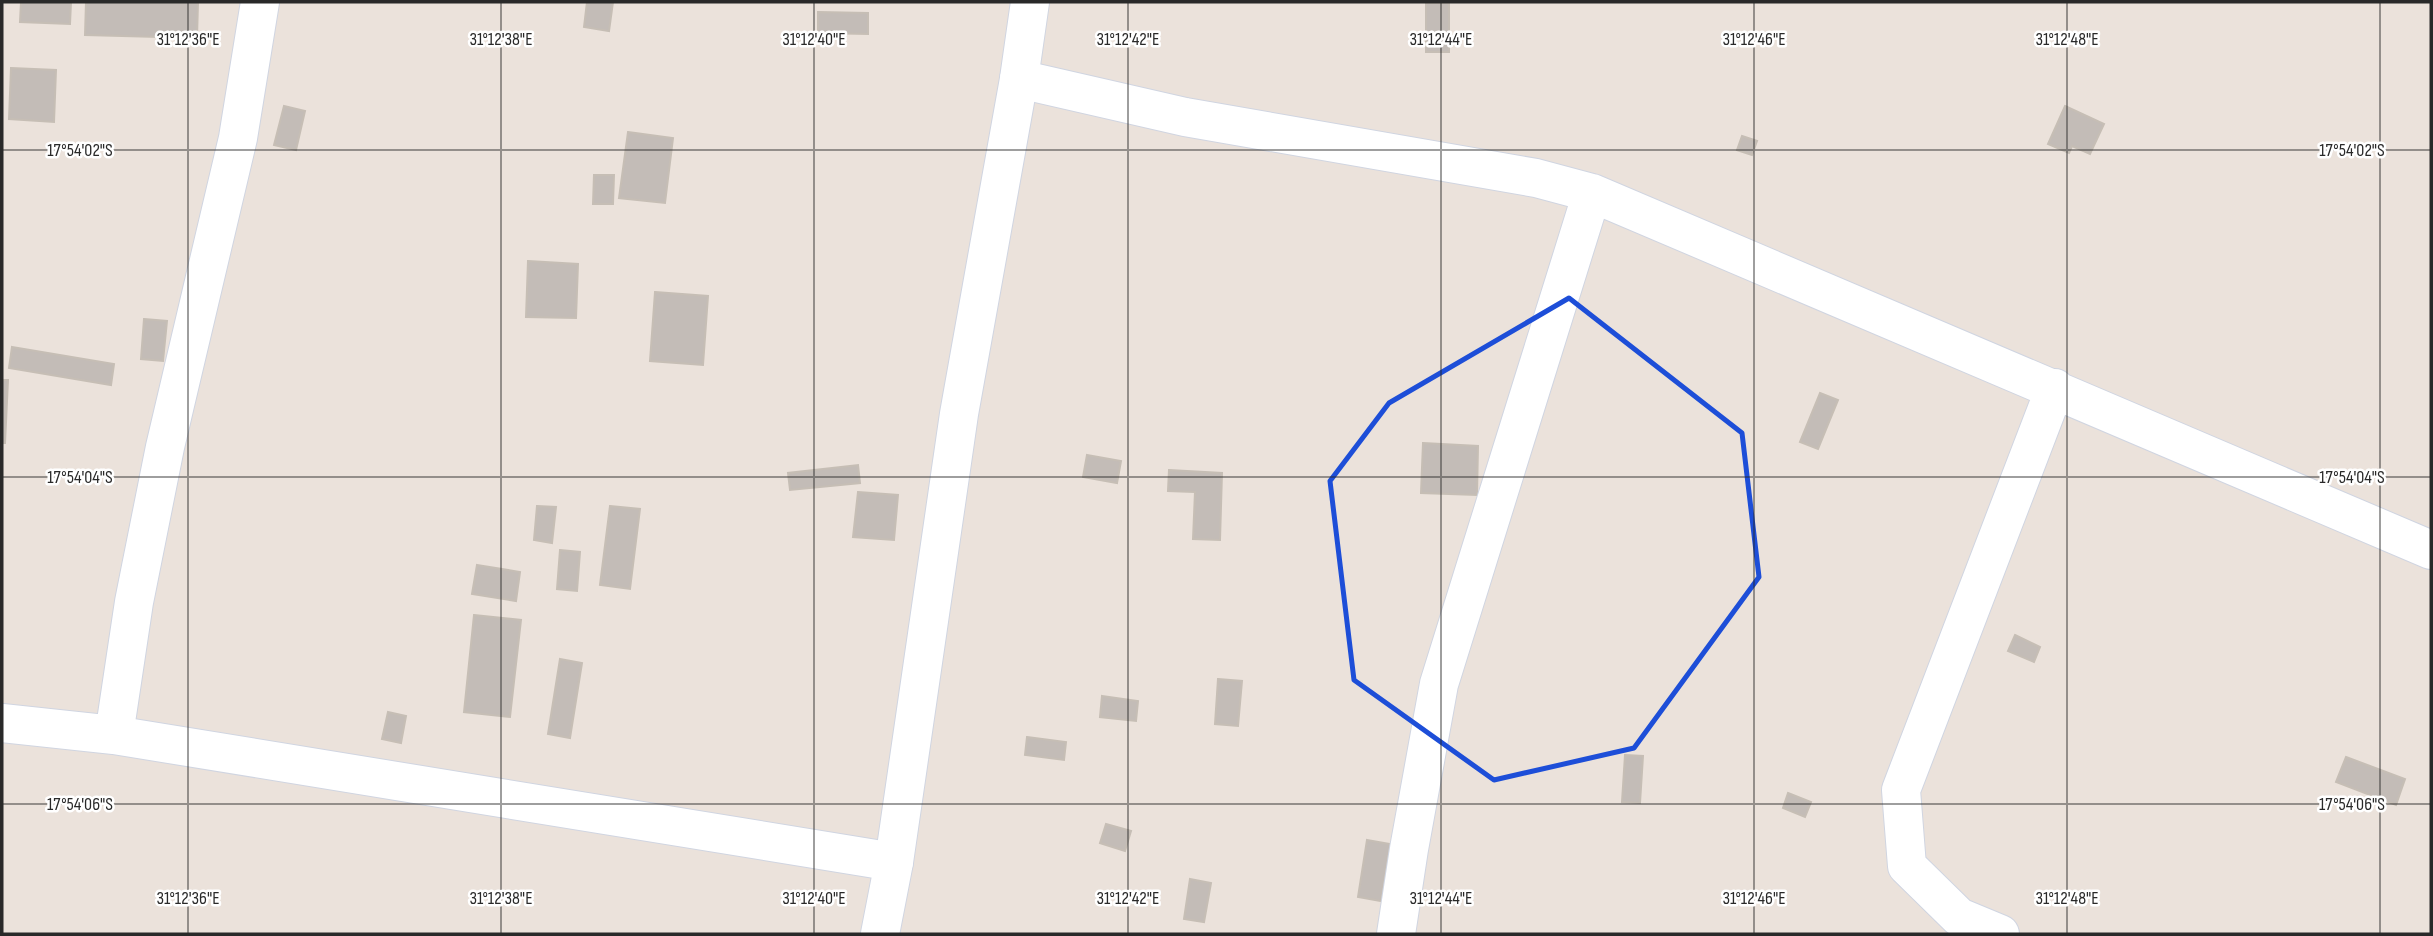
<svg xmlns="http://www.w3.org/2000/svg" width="2433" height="936" font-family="'Sofia Sans Condensed',sans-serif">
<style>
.building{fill:#c3bcb7;stroke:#c6beb5;stroke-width:2}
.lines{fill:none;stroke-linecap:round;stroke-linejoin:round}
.street-casing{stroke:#d0d5e1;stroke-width:40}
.secondary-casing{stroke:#d0d5e1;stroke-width:40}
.street{stroke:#fff;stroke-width:38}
.secondary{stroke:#fff;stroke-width:38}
.marked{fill:none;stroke:#1d4ed8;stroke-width:5;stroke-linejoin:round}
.ticks{fill:none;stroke:#292929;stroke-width:2;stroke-opacity:0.45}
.ticks-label{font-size:18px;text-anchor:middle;fill:#292929;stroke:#fff;stroke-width:5;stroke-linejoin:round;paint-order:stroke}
</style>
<rect width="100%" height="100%" fill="#ebe2db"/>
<!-- building -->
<path class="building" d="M21,2H71L70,24L20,22Z
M86,2H198L197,38L85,35Z
M587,2H613L609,31L584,27Z
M1426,3H1449V52H1426Z
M818,12L868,13V34L818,33Z
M11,68L56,70L54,122L9,119Z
M284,106L305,111L296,150L274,145Z
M2065,106L2104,124L2090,154L2072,146L2069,153L2048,144Z
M628,132L673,138L665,203L619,198Z
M1742,136L1757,141L1752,155L1737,150Z
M594,175H614L613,204H593Z
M528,261L578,264L576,318L526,317Z
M655,292L708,296L703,365L650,361Z
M144,319L167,321L163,361L141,359Z
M12,347L114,364L111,385L9,368Z
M2,380H8L5,443H2Z
M1820,393L1838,400L1818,449L1800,442Z
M1423,443L1478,446L1477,495L1421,493Z
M1087,455L1121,461L1117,483L1083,477Z
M858,465L860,483L790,490L788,473Z
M1169,470L1222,473L1220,540L1193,539L1195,492L1168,491Z
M858,492L898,495L894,540L853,537Z
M537,506L556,507L552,543L534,540Z
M610,506L640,509L630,589L600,585Z
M560,550L580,552L577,591L557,589Z
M477,565L520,572L516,601L472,594Z
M474,615L521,620L510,717L464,712Z
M2015,635L2040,647L2034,662L2008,651Z
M560,659L582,663L570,738L548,734Z
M1218,679L1242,681L1238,726L1215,724Z
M1102,696L1138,701L1136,721L1100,717Z
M388,712L406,716L401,743L382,739Z
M1027,737L1066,742L1064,760L1025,755Z
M1625,755L1643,756L1640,803L1622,802Z
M2346,757L2405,779L2396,805L2336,782Z
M1788,793L1811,802L1805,817L1783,808Z
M1106,824L1131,831L1125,851L1100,843Z
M1367,840L1390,844L1381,901L1358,897Z
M1190,879L1211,883L1204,922L1184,919Z"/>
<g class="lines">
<!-- street casing -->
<g class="street-casing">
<path id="street" d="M1019,79L1185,117L1536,178L1592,193L2431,550
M2,723L114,735L894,862
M114,735L134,602L165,447L238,138L260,2
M1396,934L1409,849L1439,684L1592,193
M2000,934L1959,917L1907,866L1901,790L2055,388"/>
</g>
<!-- secondary casing -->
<g class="secondary-casing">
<path id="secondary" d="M880,934L894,862L959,414L1019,79L1030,2"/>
</g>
<!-- street -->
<use href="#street" class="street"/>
<!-- secondary -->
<use href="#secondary" class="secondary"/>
</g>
<!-- marked area -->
<path class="marked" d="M1569,298L1742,433L1759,577L1634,748L1494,780L1354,680L1330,481L1389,403Z"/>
<!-- ticks -->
<path class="ticks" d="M188,2V934M501,2V934M814,2V934M1128,2V934M1441,2V934M1754,2V934M2067,2V934M2380,2V934M2,150H2431M2,477H2431M2,804H2431"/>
<g class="ticks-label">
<text x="188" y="45">31°12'36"E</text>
<text x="501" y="45">31°12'38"E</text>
<text x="814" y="45">31°12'40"E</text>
<text x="1128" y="45">31°12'42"E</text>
<text x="1441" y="45">31°12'44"E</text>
<text x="1754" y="45">31°12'46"E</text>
<text x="2067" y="45">31°12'48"E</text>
<text x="80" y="156">17°54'02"S</text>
<text x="2352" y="156">17°54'02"S</text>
<text x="80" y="483">17°54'04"S</text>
<text x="2352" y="483">17°54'04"S</text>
<text x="80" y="810">17°54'06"S</text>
<text x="2352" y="810">17°54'06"S</text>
<text x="188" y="904">31°12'36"E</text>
<text x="501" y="904">31°12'38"E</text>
<text x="814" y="904">31°12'40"E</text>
<text x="1128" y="904">31°12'42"E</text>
<text x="1441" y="904">31°12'44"E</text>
<text x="1754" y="904">31°12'46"E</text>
<text x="2067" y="904">31°12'48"E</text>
</g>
<!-- border -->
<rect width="2433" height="936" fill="none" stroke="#292929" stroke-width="7"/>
</svg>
